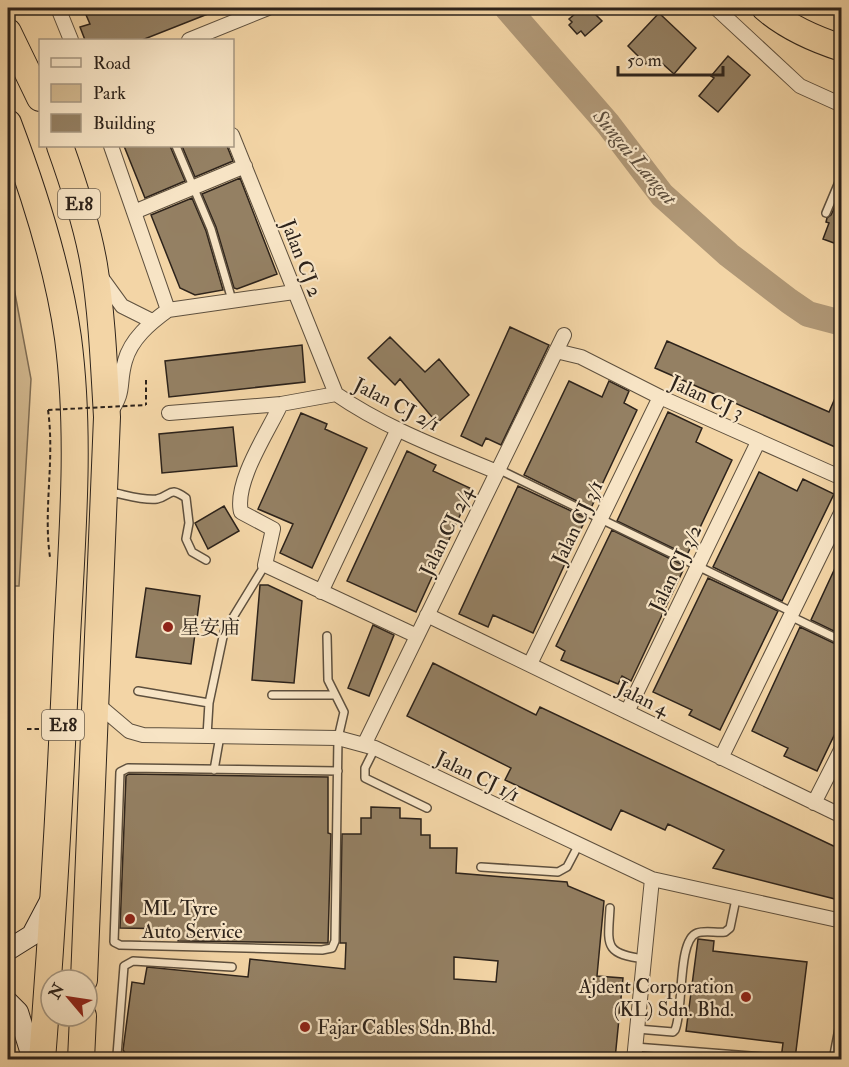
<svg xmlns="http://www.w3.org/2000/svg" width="849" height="1067" font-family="'IM FELL Double Pica','Noto Serif SC',serif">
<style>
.green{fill:#d1b78e;stroke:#7f6d54;stroke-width:1.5}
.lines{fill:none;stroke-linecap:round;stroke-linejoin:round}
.river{stroke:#b09877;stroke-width:26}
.building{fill:#948063;stroke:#2d231b;stroke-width:1.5;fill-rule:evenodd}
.service-casing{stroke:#5e503e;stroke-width:10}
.minor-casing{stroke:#5e503e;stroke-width:16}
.secondary-casing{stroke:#2d231b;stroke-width:22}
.motorway-casing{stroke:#2d231b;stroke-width:28}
.path{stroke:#2d231b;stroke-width:2;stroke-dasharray:4.5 3;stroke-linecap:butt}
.service{stroke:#f7e4c5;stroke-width:7}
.minor{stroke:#f7e4c5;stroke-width:14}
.secondary{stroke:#f7e4c5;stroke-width:20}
.motorway{stroke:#f3d5a6;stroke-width:26}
.path-bridge{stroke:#2d231b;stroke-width:2;stroke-dasharray:4.5 3;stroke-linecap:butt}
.poi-dot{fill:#8f2418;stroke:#f7e4c5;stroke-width:2}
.labels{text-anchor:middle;stroke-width:4.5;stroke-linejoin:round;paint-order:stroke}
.shield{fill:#f7e4c5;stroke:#6a5d4e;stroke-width:1.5}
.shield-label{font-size:18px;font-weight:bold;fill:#2d231b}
.street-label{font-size:20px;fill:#2d231b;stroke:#f7e4c5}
.poi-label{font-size:20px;fill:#2d231b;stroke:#f7e4c5;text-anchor:start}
.water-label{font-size:21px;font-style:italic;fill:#5b4c3b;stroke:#f7e4c5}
</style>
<rect width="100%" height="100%" fill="#f3d5a6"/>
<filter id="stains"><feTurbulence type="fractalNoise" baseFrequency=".00333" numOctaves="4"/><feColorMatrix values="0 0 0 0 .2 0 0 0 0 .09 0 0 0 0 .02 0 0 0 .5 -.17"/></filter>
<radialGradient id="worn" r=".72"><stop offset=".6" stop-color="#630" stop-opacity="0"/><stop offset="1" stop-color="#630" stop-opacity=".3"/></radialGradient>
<!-- green -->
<path class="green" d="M8,256L31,379L19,586H8Z"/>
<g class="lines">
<!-- river -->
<path class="river" d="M507,8L608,124L662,195L729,255L789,301L808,314L842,323"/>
</g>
<!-- building -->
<path class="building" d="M83,8H223L142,40H85L80,27L90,24Z
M582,8H589L602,21L585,36L581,31L577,34L569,25L572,22L569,19Z
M659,13L696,48L674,74L655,57L647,65L628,46Z
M728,56L750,75L718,112L699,96L714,78L711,76Z
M124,146H170L185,181L145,198Z
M182,146H227L233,161L195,177Z
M240,178L277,274L237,289L234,288L216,227L202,194Z
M842,191V246L823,239L829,223L826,222L827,218L831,215Z
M192,198L206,231L223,290L195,295L180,288L151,215Z
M510,327L549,345L501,445L486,438L482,446L461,436Z
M390,337L425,372L439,359L469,395L437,423L400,379L395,385L368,358Z
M667,341L829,412L842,382V450L655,368Z
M302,345L305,382L169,397L165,361Z
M569,381L602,397L609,381L629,391L624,403L637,410L591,508L524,475Z
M668,412L702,428L696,442L732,460L687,555L617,521Z
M301,413L327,424L325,429L367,448L312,568L280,553L293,524L258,509Z
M233,427L237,466L162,473L159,434Z
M407,451L436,465L433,471L472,489L416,612L347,581Z
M759,472L797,491L803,479L834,494L782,601L713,567Z
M518,486L586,518L533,633L493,615L488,627L459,614Z
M224,506L239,531L208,549L195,523Z
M612,530L685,566L631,681L622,676L618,684L561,660L565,651L556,646Z
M842,553V630L840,634L811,620Z
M708,578L778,611L720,730L689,715L692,710L653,692Z
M260,585H268L302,601L294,683L252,680Z
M146,588L200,596L191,664L136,657Z
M373,625L394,635L369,696L348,688Z
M800,627L842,647V719L817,771L784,756L788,748L752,731Z
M433,663L536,715L540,707L842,850L835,899L713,868L724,850L668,824L665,830L621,810L611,830L505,780L511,768L407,716Z
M129,774L328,777V833L331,834L328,943L178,941V929L120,928L126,776Z
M371,807L400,808V818L421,819V835H430V848H457L456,873L567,882L568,886L604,901L597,976L623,978L615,1059H130L123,1050L132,982L144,984L147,967L248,977L250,959L345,969L346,943H340L342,834H361V818H371ZM454,957L498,961L496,982L454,979Z
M698,939L714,941L713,951L807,962L795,1059H781L783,1043L686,1031Z"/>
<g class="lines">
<!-- service casing -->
<g class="service-casing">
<path id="service" d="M176,146L211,229L232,300
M826,213L842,175
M498,469L792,612
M110,492C123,494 143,501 157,499C172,495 169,486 186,498L189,523L186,539L192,552L206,560
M790,616L842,641
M327,636L328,680L344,712L338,738L335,941L332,948L322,950L120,945L114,942L120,772L128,768L338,771
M138,691L209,703L207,736
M272,695H334
M209,703L224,632L265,565
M375,748L365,768V778L427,808
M214,770L220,736
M481,867L558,872L567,867L578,846
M610,908C608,945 603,954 645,959
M637,1029L673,1032L675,1030C684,1010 677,940 697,933C705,930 716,933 725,932L730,928L736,899
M635,1047L764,1057
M119,1060L117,1055L124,966L133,961L232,967
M833,1060L842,1013"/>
</g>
<!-- minor casing -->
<g class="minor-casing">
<path id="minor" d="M58,8L71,40
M716,8L800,86L842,105
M189,40L268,8
M232,135L336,394
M111,146L168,310
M134,212L245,166
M101,277L122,306L152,321
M556,351L581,357L660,397L842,478
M281,404C268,432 234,482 241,512L273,529L265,565L417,636
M169,413L281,404L336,394C385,428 442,449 497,472
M109,414C126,391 118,385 125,361C131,339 150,323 168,310L294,292
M321,592L398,429
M427,615L842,816
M530,664L660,397
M96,703L129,731L143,735L338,738L375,748L652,879L842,921
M627,712L758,442
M364,745L564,335
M721,758L842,511
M814,803L842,748
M634,1060L652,879"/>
</g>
<!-- secondary casing -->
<g class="secondary-casing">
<path id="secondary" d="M8,950L32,935L51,899
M8,1002L18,1012L33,1060"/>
</g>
<!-- motorway casing -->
<g class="motorway-casing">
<path id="motorway" d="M765,8C787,27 814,39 842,48
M8,32L40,98
M8,123C34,192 58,266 68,338C81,437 72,539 67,637C61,778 53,919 42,1060
M60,146C74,185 87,224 94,265C102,315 104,366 107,417L84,980
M81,1060L83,1016"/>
</g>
<!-- path -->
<path class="path" d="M146,380V405
M48,410C55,460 43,510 50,557
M27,729H42"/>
<!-- service -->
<use href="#service" class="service"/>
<!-- minor -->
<use href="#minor" class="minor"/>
<!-- secondary -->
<use href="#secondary" class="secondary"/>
<!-- motorway -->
<use href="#motorway" class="motorway"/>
<!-- path-bridge -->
<path class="path-bridge" d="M48,410L146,405"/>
</g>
<!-- markers -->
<g class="poi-dot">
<circle cx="168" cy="627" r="6"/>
<circle cx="130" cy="919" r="6"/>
<circle cx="746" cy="997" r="6"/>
<circle cx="305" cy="1027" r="6"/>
</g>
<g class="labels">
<!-- shield labels -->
<g class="shield">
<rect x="58" y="189" width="42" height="30" rx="4.5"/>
<rect x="42" y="710" width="42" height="30" rx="4.5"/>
</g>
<g class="shield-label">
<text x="79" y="210">E18</text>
<text x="63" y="731">E18</text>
</g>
<!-- street labels -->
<g class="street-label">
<text transform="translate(302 258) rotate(69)" y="7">Jalan CJ 2</text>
<text transform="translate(707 397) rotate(25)" y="7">Jalan CJ 3</text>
<text transform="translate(397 404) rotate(27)" y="7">Jalan CJ 2/1</text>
<text transform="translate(577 522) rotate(-64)" y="7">Jalan CJ 3/1</text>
<text transform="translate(446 531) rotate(-64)" y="7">Jalan CJ 2/4</text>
<text transform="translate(675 568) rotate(-64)" y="7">Jalan CJ 3/2</text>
<text transform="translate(643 698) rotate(26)" y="7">Jalan 4</text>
<text transform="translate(478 776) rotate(26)" y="7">Jalan CJ 1/1</text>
</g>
<!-- poi labels -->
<g class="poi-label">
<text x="180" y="634">星安庙</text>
<text x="142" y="915">ML Tyre<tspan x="142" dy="23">Auto Service</tspan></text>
<text x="734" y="993" text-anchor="end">Ajdent Corporation<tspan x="734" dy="23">(KL) Sdn. Bhd.</tspan></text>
<text x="317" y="1034">Fajar Cables Sdn. Bhd.</text>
</g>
<!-- water labels -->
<g class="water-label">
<text transform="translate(635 157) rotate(50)" y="7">Sungai Langat</text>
</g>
</g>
<!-- margin -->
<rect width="849" height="1067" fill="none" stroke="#f3d5a6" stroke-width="30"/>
<rect x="9" y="9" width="831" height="1049" fill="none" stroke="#2d231b" stroke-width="3"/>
<rect x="15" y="15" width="819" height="1037" fill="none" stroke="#2d231b" stroke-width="1.5"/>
<!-- legend -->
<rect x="39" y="39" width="195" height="108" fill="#f7e4c5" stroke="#a69781" stroke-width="1.5"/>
<rect x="51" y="58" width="30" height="9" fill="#f7e4c5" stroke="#a69781" stroke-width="1.5"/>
<text x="93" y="69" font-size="18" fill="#2d231b">Road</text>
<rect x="51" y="84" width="30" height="18" fill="#d1b78e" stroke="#a69781" stroke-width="1.5"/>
<text x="93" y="99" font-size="18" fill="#2d231b">Park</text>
<rect x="51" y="114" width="30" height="18" fill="#948063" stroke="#a69781" stroke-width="1.5"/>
<text x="93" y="129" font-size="18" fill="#2d231b">Building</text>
<!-- north arrow -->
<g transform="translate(69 998) rotate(299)"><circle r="28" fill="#f7e4c5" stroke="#a69781" stroke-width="1.5"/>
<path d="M0-4.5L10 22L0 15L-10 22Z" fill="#8f2418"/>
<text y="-9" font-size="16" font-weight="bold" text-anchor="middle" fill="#2d231b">N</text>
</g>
<!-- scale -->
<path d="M618 66v9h105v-9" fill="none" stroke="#2d231b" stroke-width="3"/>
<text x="627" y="66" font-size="18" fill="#2d231b" stroke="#f7e4c5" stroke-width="4.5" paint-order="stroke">50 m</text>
<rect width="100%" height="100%" filter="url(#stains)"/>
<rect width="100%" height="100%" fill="url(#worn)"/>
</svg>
